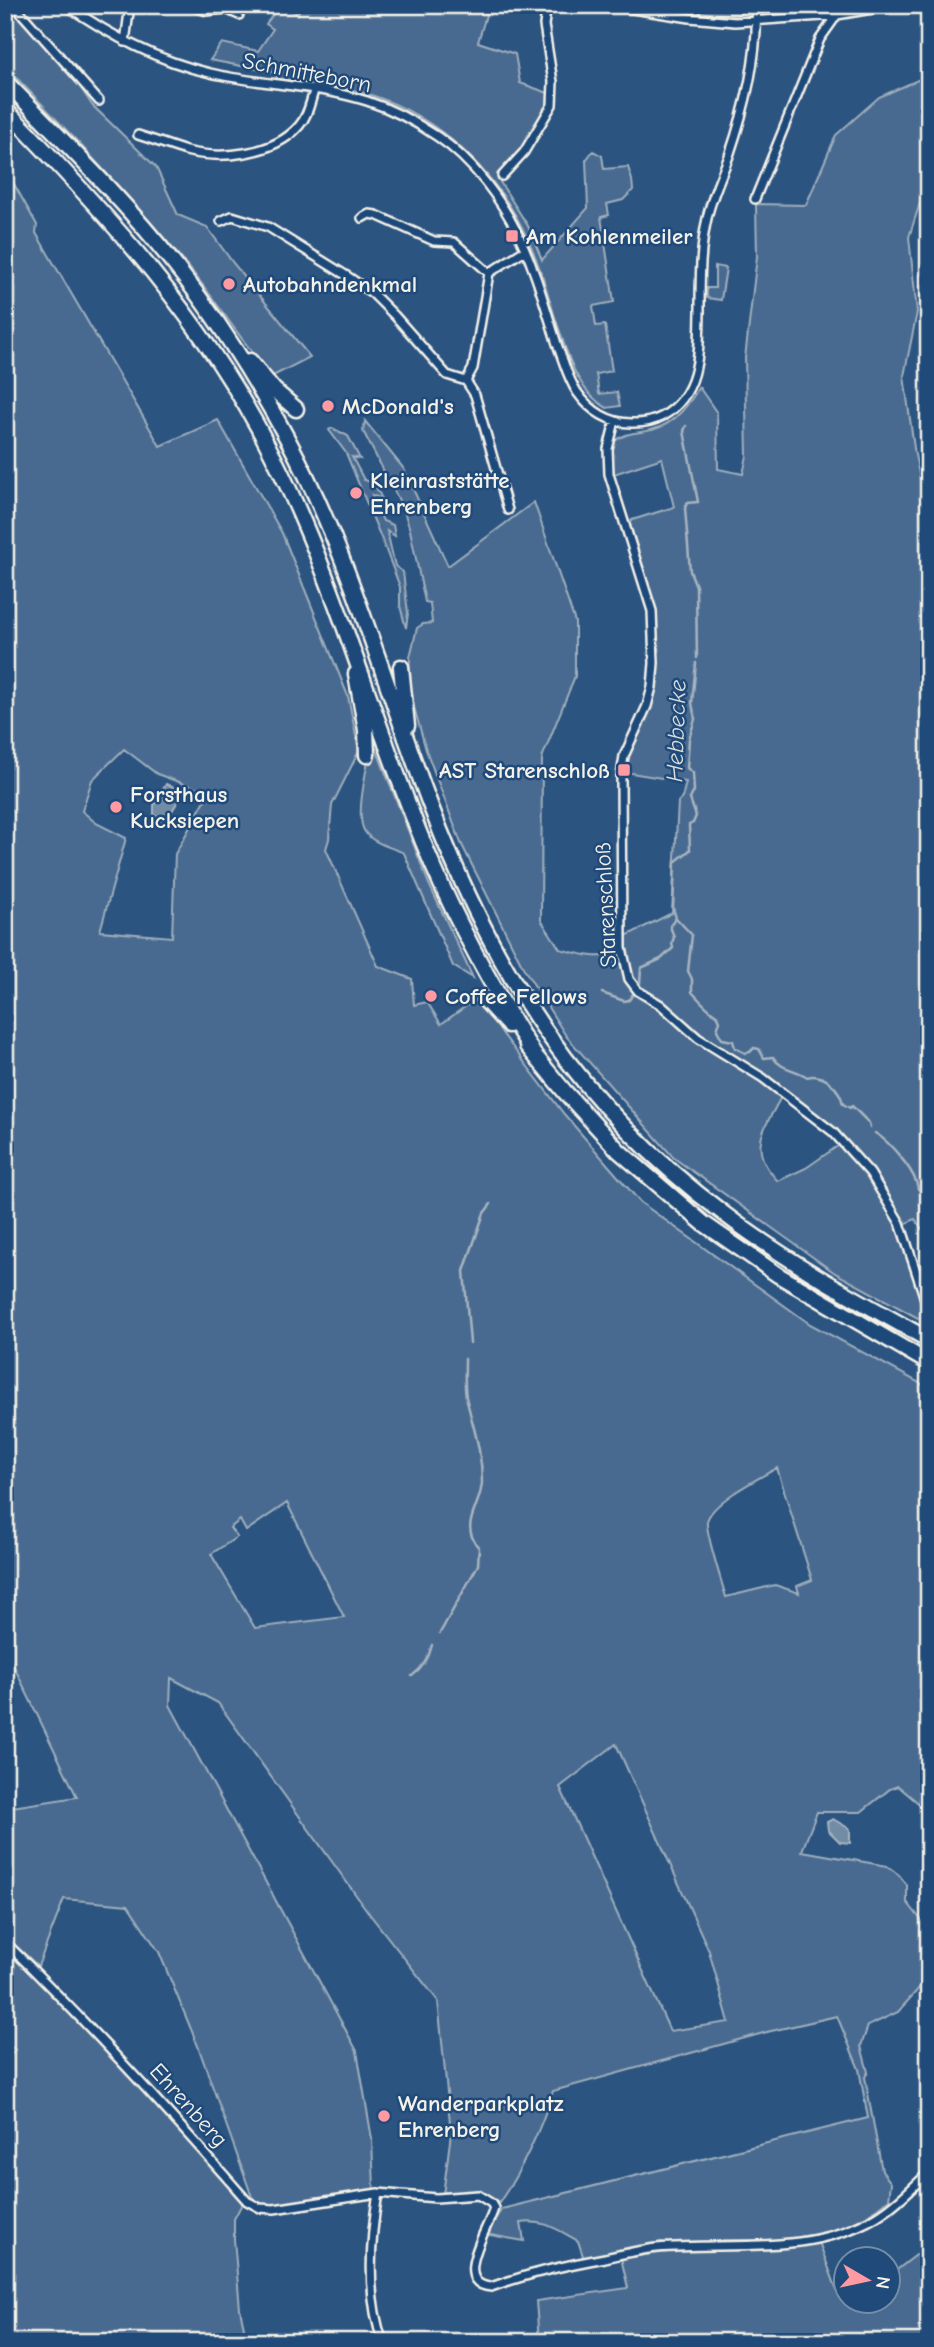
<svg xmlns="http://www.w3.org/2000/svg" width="934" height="2347" font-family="'Comic Neue',sans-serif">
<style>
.green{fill:#496b90;stroke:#9eaebc;stroke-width:2;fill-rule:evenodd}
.water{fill:#738ca6;stroke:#a7b4c0;stroke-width:2}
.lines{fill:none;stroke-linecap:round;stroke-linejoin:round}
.stream{stroke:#a7b4c0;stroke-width:2.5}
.minor-casing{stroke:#f4f1e8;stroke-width:12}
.motorway-casing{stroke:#f4f1e8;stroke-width:19}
.minor{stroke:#1f4a7a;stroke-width:7}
.motorway{stroke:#1f4a7a;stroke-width:14}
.poi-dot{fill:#ff9aa2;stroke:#1f4a7a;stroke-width:2.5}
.labels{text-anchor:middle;stroke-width:5;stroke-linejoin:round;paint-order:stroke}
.street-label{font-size:23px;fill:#f4f1e8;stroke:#1f4a7a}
.poi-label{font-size:23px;font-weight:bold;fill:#f4f1e8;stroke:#1f4a7a;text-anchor:start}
.water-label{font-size:24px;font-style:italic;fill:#dadddb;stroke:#1f4a7a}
</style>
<rect width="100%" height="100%" fill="#2c5481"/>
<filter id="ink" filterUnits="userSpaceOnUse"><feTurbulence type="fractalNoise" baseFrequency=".0143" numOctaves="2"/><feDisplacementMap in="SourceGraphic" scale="14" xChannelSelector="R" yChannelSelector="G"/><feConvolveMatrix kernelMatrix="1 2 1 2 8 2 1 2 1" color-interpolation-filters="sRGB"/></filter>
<g filter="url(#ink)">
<!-- green -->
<path class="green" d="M5,5H8L75,79L92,105L156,167L178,215L207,227L233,263L310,357L273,376C241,343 219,304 190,269C132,198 69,132 5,66Z
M301,5H489L478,42L515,54L520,83L551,94C544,125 521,151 499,174L500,182L528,226L542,260L588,208L586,160L593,151L602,156L604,169L628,167L632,180L633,190L623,200L607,204L609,215L601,217L614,302L593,306L596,326L605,325L612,371L596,374L599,394L617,392L620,406L607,408C576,391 568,354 557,323C548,296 541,267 529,242C499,174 439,116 368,94C339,85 308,83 278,79L272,72L210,60L222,43L258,51L273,29L266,24L279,6L284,9L286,7L298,14Z
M703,5H748L745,12L735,16L700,12Z
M764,5H815L818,15H774Z
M929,75V195L920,203L909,237L917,312L904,376L915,455L929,518V1230L922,1229L915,1219L900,1226L929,1309V1324L835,1273L674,1158L566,1036L524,969L461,843L426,750L414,707L409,675L410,657L417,628L423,624L432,623L430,603L425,602L410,530L403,508L363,431L365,421L404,469L448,566L534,502L575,622V676L542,758L541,920L560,949C582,955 605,962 626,949L624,937L672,913L678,802L682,798L686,782L625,772L628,757L647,713L657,649L656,609L629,521L674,507L662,458L614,474L611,457L615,441C624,434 630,434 641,432C670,429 685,411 699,387L717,413L718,469L743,474L747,456L745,358L757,256L756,204L806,205L836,135L879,97ZM782,1095L842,1143L806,1168L778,1181C746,1148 764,1130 782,1095Z
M5,168L37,225L36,233L160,446L218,420L282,533L348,696L359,751L332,805L329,839L326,849L378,966L412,979L414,1005L427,1002L441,1024L476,999L564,1114L640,1202L810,1324L929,1388V1812L898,1786L890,1789L861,1812H817L802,1851L887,1866L899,1875L907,1885V1902L929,1930V1977L898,2012L868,2026L861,2046L868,2072L865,2077L882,2171L891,2183L889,2199C856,2228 828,2234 786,2242L782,2240H723L719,2242L669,2244L661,2242L584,2259L578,2241C558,2230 544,2219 521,2223L524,2241L485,2234L502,2209L868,2118L859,2069L837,2016L767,2032L553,2091C540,2131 523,2168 499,2203L477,2192L443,2195L451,2133L438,2001L371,1916L218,1703L171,1678L170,1705L357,2051L372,2139L374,2189L273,2208L258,2204L252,2197L198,2046L159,1952L128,1905L64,1899L38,1966L5,1936V1894H12L5,1869V1808L77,1797L5,1648ZM124,749L157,774L209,793L175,854L172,937L100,931L126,838L96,823L82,811L92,780ZM777,1468L812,1580L797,1586L799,1593L775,1585L726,1597C722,1583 705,1531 707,1521C713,1501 759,1478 777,1468ZM287,1503L344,1617L255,1628L211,1554L237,1537L230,1528L240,1520L246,1531ZM616,1744L709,1951L729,2022L670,2031L560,1787Z
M715,266L726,268L721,300L707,298V288H715Z
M332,428L348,436L360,459L352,457L364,480L374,483L382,499L372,495L383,521L393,525L395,536L387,531L395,566L403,572L408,613L406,628L400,606V587L382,540L346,453L329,430Z
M372,738L429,884L473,978L453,966L404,853C393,848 372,843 365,832C353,815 370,759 372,738Z
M5,1946L131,2071L243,2202L234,2219V2239L240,2309L247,2342H5V2062L15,2050L5,2042Z
M819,2242L837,2290L846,2288V2302H888L889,2276L929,2245V2342H519L517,2338L539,2341L536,2301L628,2288L621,2258L692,2249L785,2248Z"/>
<!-- water -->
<path class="water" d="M166,784L180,791L182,795L165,822L154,815V805Z
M833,1819L850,1829V1843L840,1842L828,1830L827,1822Z"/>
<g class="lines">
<!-- stream -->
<path class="stream" d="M686,426L684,431L698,502L687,503L685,508L690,571L696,586L697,658
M696,663L692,703L695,719L689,739L687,768L693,773L694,791L690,799L696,816L693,823L689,825L690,850L675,862L673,908L676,918L692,935L688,971L692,979V992C700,1001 708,1010 718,1016L720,1021L717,1030L722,1039L733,1041L735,1048L745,1053L750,1052L754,1048L759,1049L764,1058L773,1057C782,1071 795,1068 807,1077C824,1072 840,1089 843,1104L850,1108L852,1106L869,1123L870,1127
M640,983L641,968L661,959L673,948L672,943L674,937L670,926L676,918
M602,993L624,1001L629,1000L633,994
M875,1133C889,1141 916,1172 918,1189L924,1192L929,1211
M470,1343L464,1271L484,1213L491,1204
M440,1633L478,1565L479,1548C458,1524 481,1508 482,1482C482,1450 473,1427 466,1397C464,1385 465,1371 465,1359
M412,1676C423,1668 429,1658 432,1645"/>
<!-- minor casing -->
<g class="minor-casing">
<path id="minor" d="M14,5L99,101
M66,5C110,35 157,61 210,73C261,85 316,85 367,101C392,109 416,122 438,137C473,161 501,199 519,236C536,271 546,310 558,347C564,362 568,379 577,392C590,411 610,424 634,423C644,423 654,421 663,416C701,394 699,350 700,312C700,279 700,246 708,214C713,194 722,175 729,156C745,109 759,55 756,5
M189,5L207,11L226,9L239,15
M607,5L690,18L735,22L837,15L895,5
M125,42L130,5
M138,135C154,140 170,146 186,151C221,160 274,155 299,126C308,116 310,103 314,91
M502,176L524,152L552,105L553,82L544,25L547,5
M755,199L820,39L837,15
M362,218L369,214L376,215L434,241L454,242L489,273L525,250
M221,221L232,216L268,227L347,276L372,293L395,316L447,375L466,381L473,368L489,273
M466,381L475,395L508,510
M615,421L608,449L609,474L652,611L654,663L652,687L647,706L624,756L621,776L622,948L629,979L638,991L661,1005L698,1038L763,1078L833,1132L870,1173L900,1223L929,1311
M5,1942C90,2025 169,2112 247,2201L260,2208L274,2209L378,2193L436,2198L478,2195L491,2203L494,2208C490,2226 450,2284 491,2287C530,2273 565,2265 605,2258C622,2254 639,2250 657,2248C731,2242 809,2256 876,2217C896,2205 912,2188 929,2172
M378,2193C370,2241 366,2297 383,2342"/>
</g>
<!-- motorway casing -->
<g class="motorway-casing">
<path id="motorway" d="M5,81C63,141 123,199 174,264C218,319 255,378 288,440C349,553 385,687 431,807C495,975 578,1105 723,1213C787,1262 859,1301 929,1340
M5,109C110,217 204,319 272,454C335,579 371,714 423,842C453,916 490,984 532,1051
M250,361L274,390L296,409
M401,667L407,726
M356,674L366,730L367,755
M484,999L508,1025
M527,1046L565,1092L619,1151L703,1223L778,1275L929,1363"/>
</g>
<!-- minor -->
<use href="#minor" class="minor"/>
<!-- motorway -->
<use href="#motorway" class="motorway"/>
</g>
</g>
<!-- markers -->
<g class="poi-dot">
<rect x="505" y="229" width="14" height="14" rx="3.5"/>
<circle cx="229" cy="284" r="7"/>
<circle cx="328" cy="406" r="7"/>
<circle cx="356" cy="493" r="7"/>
<rect x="617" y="763" width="14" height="14" rx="3.5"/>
<circle cx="116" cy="807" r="7"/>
<circle cx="431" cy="996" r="7"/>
<circle cx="384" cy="2116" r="7"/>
</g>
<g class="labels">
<!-- street labels -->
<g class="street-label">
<text transform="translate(307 72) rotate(11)" y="8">Schmitteborn</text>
<text transform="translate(605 905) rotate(-93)" y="8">Starenschloß</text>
<text transform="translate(189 2105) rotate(48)" y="8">Ehrenberg</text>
</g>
<!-- poi labels -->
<g class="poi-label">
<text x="526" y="244">Am Kohlenmeiler</text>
<text x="243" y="292">Autobahndenkmal</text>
<text x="342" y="414">McDonald's</text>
<text x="370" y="488">Kleinraststätte<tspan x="370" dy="26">Ehrenberg</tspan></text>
<text x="610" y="778" text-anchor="end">AST Starenschloß</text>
<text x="130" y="802">Forsthaus<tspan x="130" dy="26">Kucksiepen</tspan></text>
<text x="445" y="1004">Coffee Fellows</text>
<text x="398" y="2111">Wanderparkplatz<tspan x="398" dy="26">Ehrenberg</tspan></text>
</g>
<!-- water labels -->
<g class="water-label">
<text transform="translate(676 731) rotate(-88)" y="8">Hebbecke</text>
</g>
</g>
<!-- margin -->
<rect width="934" height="2347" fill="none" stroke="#1f4a7a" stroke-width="28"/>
<rect x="14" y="14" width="906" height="2319" fill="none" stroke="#f4f1e8" stroke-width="2.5" filter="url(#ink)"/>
<!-- north arrow -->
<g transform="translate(867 2280) rotate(99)"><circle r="33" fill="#1f4a7a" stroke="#748da6" stroke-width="2"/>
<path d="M0-5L12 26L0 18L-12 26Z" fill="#ff9aa2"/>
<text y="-10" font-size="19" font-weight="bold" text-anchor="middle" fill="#f4f1e8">N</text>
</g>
</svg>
